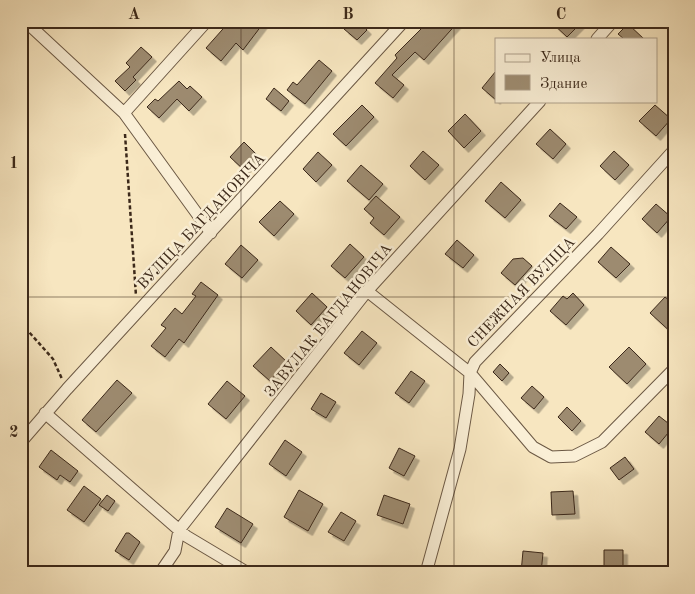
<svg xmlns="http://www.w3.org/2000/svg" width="695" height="594" font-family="'Old Standard TT',serif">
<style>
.building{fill:#9d8b70;stroke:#3c291a;filter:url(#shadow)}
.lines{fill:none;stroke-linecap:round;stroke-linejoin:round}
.street-casing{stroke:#6b5844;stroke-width:13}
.path{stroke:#3c291a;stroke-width:2.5;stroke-dasharray:4 2.5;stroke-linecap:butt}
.street{stroke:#faefd6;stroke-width:11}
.grid{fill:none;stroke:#3c291a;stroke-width:1;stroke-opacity:0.55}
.labels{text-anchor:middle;stroke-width:5;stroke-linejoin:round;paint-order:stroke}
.street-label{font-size:15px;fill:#3c291a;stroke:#faefd6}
.neatline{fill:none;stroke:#3c291a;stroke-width:2}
.grid-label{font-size:16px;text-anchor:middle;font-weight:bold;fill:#3c291a}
</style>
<defs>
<filter id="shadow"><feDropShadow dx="4.5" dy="4.5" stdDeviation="0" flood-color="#0004"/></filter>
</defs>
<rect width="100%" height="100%" fill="#f7e6c0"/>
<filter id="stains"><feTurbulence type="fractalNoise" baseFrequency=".004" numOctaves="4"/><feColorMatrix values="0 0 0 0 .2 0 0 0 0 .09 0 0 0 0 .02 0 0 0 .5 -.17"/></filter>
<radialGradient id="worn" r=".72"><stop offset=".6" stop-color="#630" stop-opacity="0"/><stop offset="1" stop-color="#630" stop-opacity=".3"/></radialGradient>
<!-- building -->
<path class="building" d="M230,21H265L243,50L236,43L221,61L206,48Z
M351,21H358L367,30L357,40L344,29Z
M429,21H459L424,60L415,52L392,75L404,85L393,98L375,83L397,58L395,55Z
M550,21H583L567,37Z
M628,24L644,39H624L618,34Z
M141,47L152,57L133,77L136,80L125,91L115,81L130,67L126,63Z
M319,60L332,71L305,104L287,90L293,82L297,85Z
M496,71V100L482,88Z
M179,81L187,89L190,86L202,97L189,111L177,99L159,118L147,107L155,99L158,101Z
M274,88L289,101L281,111L266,99Z
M362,105L374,117L346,146L333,134Z
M655,105L671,119L656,136L639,121Z
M465,114L481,131L464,148L448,131Z
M550,129L566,144L553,159L536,144Z
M244,142L257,155L244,170L230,157Z
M423,151L439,165L425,180L410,166Z
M614,151L629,165L615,180L600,166Z
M318,152L332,165L316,182L303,169Z
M361,165L383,184L369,200L347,181Z
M501,182L521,200L505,218L485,201Z
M376,196L400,217L384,235L370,223L374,218L364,209Z
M280,201L294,214L274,236L259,222Z
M560,203L577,217L566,229L549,216Z
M656,204L671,217L657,233L642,219Z
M457,240L474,255L463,268L445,254Z
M350,244L364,257L345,278L331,266Z
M241,245L258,260L242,278L225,264Z
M611,247L630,264L616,278L598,262Z
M523,258L532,266L515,285L501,273L513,259Z
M201,282L218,295L184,343L179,339L165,357L151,346L166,328L161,325L175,308L182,314L196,296L192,294Z
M312,293L327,307L311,325L296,311Z
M573,293L584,305L566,325L550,311L563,296L567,299Z
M665,297L674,304V335L650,313Z
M362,331L377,343L359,365L344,353Z
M271,347L287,362L270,381L253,366Z
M629,347L646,364L627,384L609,367Z
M500,364L509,373L502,381L493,372Z
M411,371L425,381L409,403L395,393Z
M117,380L132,393L96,432L82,420Z
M227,381L245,396L226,419L208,404Z
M532,386L544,397L534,409L521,398Z
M321,393L336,402L326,418L311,409Z
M567,407L581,421L572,431L558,417Z
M659,416L673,427L659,444L645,432Z
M285,440L302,452L286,476L269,464Z
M399,448L415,456L404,476L389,468Z
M51,450L78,471L70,482L60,475L57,480L39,467Z
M625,457L634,469L619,480L610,468Z
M84,486L101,499L84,522L67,510Z
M299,490L323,504L308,531L284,517Z
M573,491L575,514L552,515L551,492Z
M107,495L115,501L108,511L99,505Z
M384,495L410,504L403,524L377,515Z
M227,508L253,524L241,543L215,527Z
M341,512L356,521L344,541L328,532Z
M126,533H129L140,542L129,560L115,551Z
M604,550H623V573H604Z
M523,551L543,553L541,573H521Z"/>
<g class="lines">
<!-- street casing -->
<g class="street-casing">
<path id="street" d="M25,21L124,113
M207,21L124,113L211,233
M597,39L613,21
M367,291L470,373L533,447L551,457L574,456L602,442L674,369
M45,413L186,536L248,573
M21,442L67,389L404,21
M160,573L175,551L179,530L367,291L540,101
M426,573L460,449L469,394L470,373L475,362L598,234L674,150"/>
</g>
<!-- path -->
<path class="path" d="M125,134L136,296
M21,323L53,359L62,379"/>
<!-- street -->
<use href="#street" class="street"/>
</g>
<!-- grid -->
<path class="grid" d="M241,21V573M454,21V573M21,297H674"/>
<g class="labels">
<!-- street labels -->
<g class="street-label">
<text transform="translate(201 221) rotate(-47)" y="5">ВУЛІЦА БАГДАНОВІЧА</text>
<text transform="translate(521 292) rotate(-46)" y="5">СНЕЖНАЯ ВУЛІЦА</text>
<text transform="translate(328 320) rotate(-51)" y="5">ЗАВУЛАК БАГДАНОВІЧА</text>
</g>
</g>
<!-- margin -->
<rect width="695" height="594" fill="none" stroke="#f7e6c0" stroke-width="55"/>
<!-- legend -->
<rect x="495" y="38" width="162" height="65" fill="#faefd6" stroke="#aea08b"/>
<rect x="505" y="54" width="25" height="8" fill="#faefd6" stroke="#aea08b"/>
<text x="540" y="62" font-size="15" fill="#3c291a">Улица</text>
<rect x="505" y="75" width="25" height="15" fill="#9d8b70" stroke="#aea08b"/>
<text x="540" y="88" font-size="15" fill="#3c291a">Здание</text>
<rect x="28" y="28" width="640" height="538" class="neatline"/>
<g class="grid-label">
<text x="134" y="19">A</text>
<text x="348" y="19">B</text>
<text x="561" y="19">C</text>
<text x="14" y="168">1</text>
<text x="14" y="437">2</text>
</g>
<rect width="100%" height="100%" filter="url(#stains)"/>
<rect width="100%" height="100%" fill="url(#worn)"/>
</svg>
